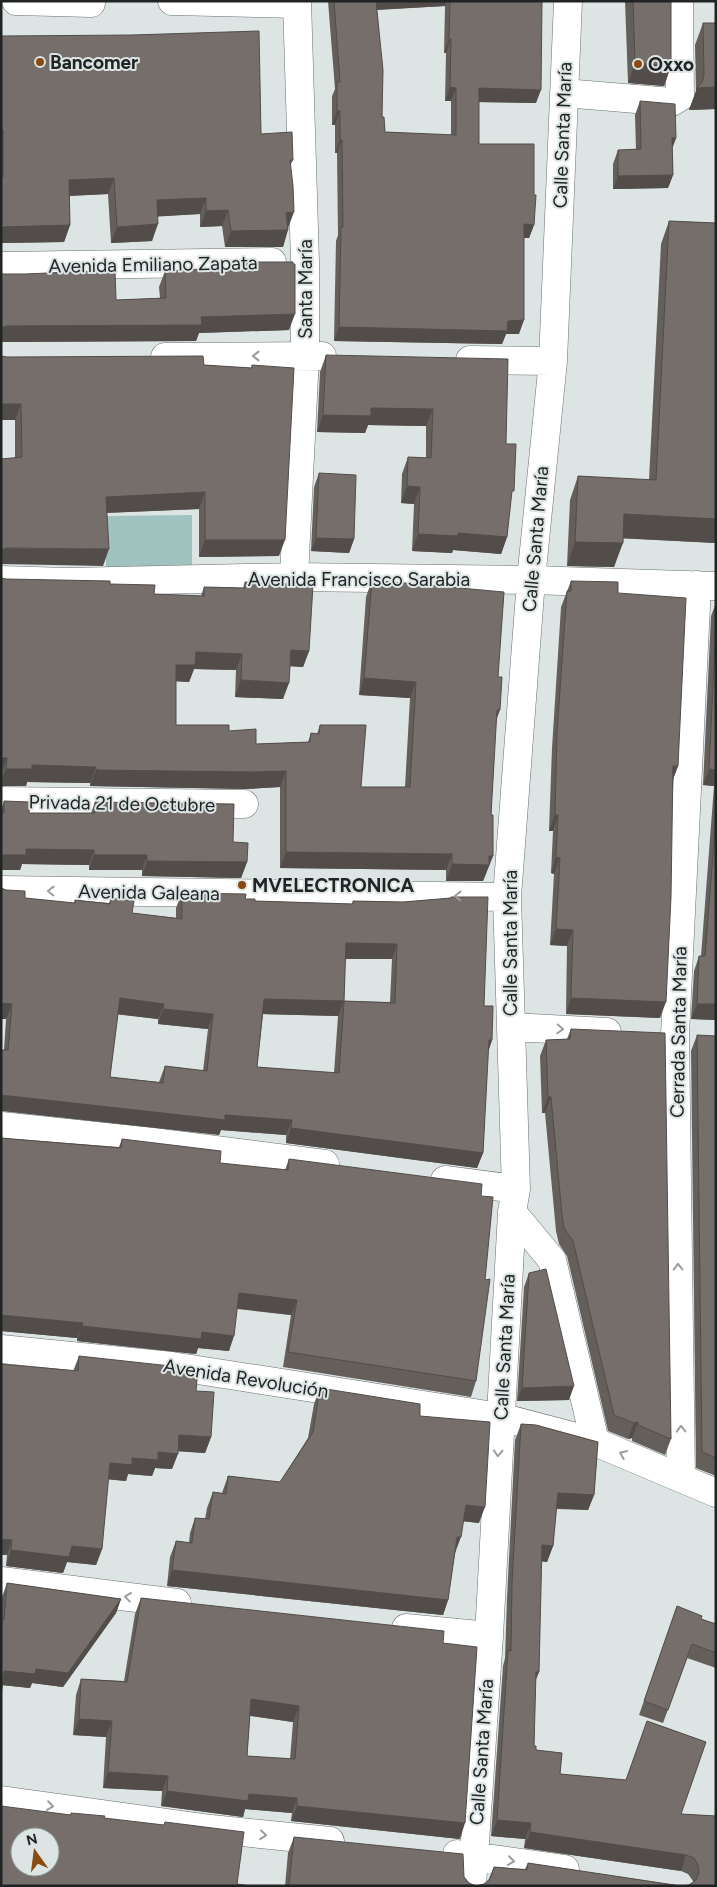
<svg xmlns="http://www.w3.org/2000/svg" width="717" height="1887" font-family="Figtree,sans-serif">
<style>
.green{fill:#a1c3bf}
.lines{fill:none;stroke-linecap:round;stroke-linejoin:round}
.minor-casing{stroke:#68706f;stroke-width:29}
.minor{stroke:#fff;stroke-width:28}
.wall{fill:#655f5b;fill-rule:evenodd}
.shaded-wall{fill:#524d4a}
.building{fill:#756e6a;stroke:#524d4a;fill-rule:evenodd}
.oneway{stroke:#9b9c9c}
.poi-dot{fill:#8a4b12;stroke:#dce5e4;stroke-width:2}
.labels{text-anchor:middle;stroke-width:4;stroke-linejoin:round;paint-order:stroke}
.poi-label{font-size:19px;font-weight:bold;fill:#212424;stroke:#dce5e4;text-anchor:start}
.street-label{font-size:19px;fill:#212424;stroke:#dce5e4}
</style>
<rect width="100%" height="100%" fill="#dce5e4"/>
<!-- green -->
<path class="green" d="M192,515V567L106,568V516Z"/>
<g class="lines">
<!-- minor casing -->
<g class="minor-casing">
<path id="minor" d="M16,1L91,3
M172,1L297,4
M564,93L672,102L680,97L679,1
M1,266L272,262
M165,357L322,356
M470,360L553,361
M294,577L305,356V262L297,1
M1,580L69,582L294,577L531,580L715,586
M1,801L244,804
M1,890L507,897
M511,1027L607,1032
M1,1126L153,1142L325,1164
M445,1180L516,1189
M512,1212L552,1260L595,1442
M1,1349L172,1366L500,1417L595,1442L716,1493
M681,1478L675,1035L697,585
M1,1581L177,1603
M406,1628L489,1636
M1,1800L211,1829L330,1841
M457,1854L565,1869
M472,1886L489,1636L512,1212L516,1189L507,897L531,580L553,361L568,1"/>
</g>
<!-- minor -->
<use href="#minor" class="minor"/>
</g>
<!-- wall -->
<path class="wall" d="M328,1H542L536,103L479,102V144L534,225L529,238H524L519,334H506L502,344L334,341L336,241L338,235L337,153H335V125H332V96L335,89ZM445,6L444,53H446L445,101H451V135L385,132L382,117L377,10Z
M625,1H671V66L664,86L628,83Z
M703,23H716V109L689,110L696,92L695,45Z
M1,36L261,134L293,160L290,166L288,228L283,247H225L222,226L200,227V214L158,216L152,241L111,243L108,194L70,196V225L64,242L1,243Z
M640,101L676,138L672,148L673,175L668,188L613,189V164L618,150H636L635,115Z
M669,221L716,223V543L623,538L614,567L567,566L570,500L578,476L649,480L661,244Z
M236,262L289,330L199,333L196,341L1,342V274L116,300L160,298L159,287L165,271L234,267Z
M326,355L506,444L511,498L507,537L501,554L453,550L452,553L412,551L414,504L401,503L402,474L408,457L426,458V426L368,425L365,433L317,432L320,372Z
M7,357L204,365L251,368L252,365L279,556L199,557V509L107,513L103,566L15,458V420Z
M319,473L354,539L349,553L311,551L314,487Z
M1,578L6,579L110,584L154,594L201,596L204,587L243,588L245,582L309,651L303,667L290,666L283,699L235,697L236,670L194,669L189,682L176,681V725L229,731L256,744L308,742L311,733L317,734L320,725L361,787H405L410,698L359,695L366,597L372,580L498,677L491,815L493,856L483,881H446V870L280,868V787L246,789L90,786V783L27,782L26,786H1Z
M571,581L618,593L678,766L673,779L660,1018L566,1014L567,946L550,945L554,874L551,873L553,831H549L552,748L561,607Z
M716,603V1020L691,1019L694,971L699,956H701L714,786L703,785L711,616Z
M4,801L29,813H91L95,802L233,842L247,862L241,878L142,876V870H89V865L22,864L20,870H1V810Z
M1,888L25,898L74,903L75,900L109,903L111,898L132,913L176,918V908L182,893L245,899L255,901L352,904L353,901L403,902L451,898V897L484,1006L492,1040L488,1052L483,1153L477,1168L286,1143V1135L221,1130L219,1135L4,1050L6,1019H1ZM345,959H392L390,1002L344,1001ZM118,1014L158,1019V1024L208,1029L203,1071L165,1066L159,1082L110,1077ZM263,1014L338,1016L334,1073L257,1067Z
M571,1029L671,1439L665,1455L632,1441V1438L628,1439L608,1431L567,1256L559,1244L556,1231L545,1113H542L540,1056L546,1040L567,1039Z
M697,1035L716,1036V1476L696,1468L691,1051Z
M1,1138L119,1147L122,1139L220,1163L285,1170L289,1159L476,1381L471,1397L283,1367L291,1315L237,1309L229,1351L198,1348L196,1354L77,1341V1338L1,1331Z
M529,1273L569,1400L517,1401L524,1287Z
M79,1356L196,1391L211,1437L205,1453L178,1451L172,1469L155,1468L152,1476L128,1474L126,1481L108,1479L102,1549L96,1565L67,1562L63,1573L6,1566L7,1555H1Z
M320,1388L420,1416L479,1523L463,1521L455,1553L448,1600L443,1615L167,1586L170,1557L176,1541L189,1543L190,1533L195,1518L205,1519L207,1508L213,1492L222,1493L228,1476L280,1482L308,1438L314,1404Z
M521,1424L536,1425L598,1442L594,1495L588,1510L556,1509L553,1546L547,1562L541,1561L539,1672L535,1680L534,1746H536V1750L562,1753L560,1774L626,1780L647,1721L706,1742L681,1814L716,1816V1886H476L484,1884L488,1881L494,1867L525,1869L528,1863L681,1886L689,1885L693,1882V1881L688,1874L681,1871L524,1848L525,1839L491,1836L503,1666L505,1658L507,1598L515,1440Z
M7,1583L121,1599L116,1613L63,1687L32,1683L30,1688L2,1685L1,1696V1608L2,1597Z
M141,1598L443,1643L460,1839L291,1821L292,1813L245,1809L243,1817L161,1806L162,1791L103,1788L106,1737L73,1735L76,1695L81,1679L124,1681L135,1614ZM250,1716L293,1722L290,1759L247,1756Z
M677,1606L701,1619L716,1624V1668L687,1658L663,1723L639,1715Z
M294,1837L464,1877L469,1883L476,1886H285L288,1853Z"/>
<!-- shaded-wall -->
<path class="shaded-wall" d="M374,1H447L445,6L371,10Z
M449,39H451L446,53H444Z
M635,63L671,66L664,86L628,83Z
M450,87L456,88L451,101H445Z
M716,87V109L689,110L697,88Z
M479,88L541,90L536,103L474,102Z
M337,111H340L335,125H332Z
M672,138H676L671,152Z
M340,140H342L337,153H335Z
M673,175L668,188L613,189L618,176Z
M114,178L108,194L63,196L69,180Z
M206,198L200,214L151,217L157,200Z
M228,210L222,226L200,227L206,211Z
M294,212L288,228L286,213Z
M158,224L152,241L111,243L117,227Z
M524,224L534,225L529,238H519Z
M70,225L64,242L1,243V227Z
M288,230L283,247H225L231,231Z
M295,314L289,330L199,333L196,341L1,342V328L7,326L201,317Z
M524,320L519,334H506L502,344L334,341L339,327Z
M1,404H21L15,420H1Z
M371,408L433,409L426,426L368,425L365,433L317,432L323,415Z
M407,486L420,487L414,504L401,503Z
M205,492L199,509L100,513L106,497Z
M624,514L716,519V543L615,538Z
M458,533L507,537L501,554L453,550L452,553L412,551L418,534Z
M316,538L354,539L349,553L311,551Z
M205,540H285L279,556L199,557Z
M575,542L623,543L614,567L567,566Z
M7,548L109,549L103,566L1,564V550Z
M291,650L309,651L303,667L285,666Z
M196,652L242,654L236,670L194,669L189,682L170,681L176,665Z
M364,678L416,682L410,698L359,695Z
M241,680L289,683L283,699L235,697Z
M497,710H500L494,726Z
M1,758H7L1,773Z
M32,765L96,767L90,783L27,782L26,786H1V783L6,769Z
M673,766H678L672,782Z
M709,769L716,770V780L714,786L703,785Z
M96,770L286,771L280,787L246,789L90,786Z
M555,815H558L553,831H549Z
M26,849L94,850L89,865L22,864L20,870H1V855Z
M286,852L452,854L446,870L280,868Z
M94,855H147L142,870H89Z
M489,856H493L483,881H446L452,864Z
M556,857L560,858L554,874L551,873Z
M147,861L247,862L241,878L142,876Z
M556,929L573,930L567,946L550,945Z
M346,943L397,944L392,959H340Z
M120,998L164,1004L158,1019L114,1014Z
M571,998L666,1002L660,1018L566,1014Z
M264,999L344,1001L338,1016L259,1014Z
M1,1003L12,1004L6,1019H1Z
M697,1004H716V1020L691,1019Z
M163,1009L213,1014L208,1029L158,1024Z
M489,1040H492L487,1055Z
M1,1095L225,1115L292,1120L286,1135L221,1130L219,1135L1,1111Z
M548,1097H551L545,1113H542Z
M291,1128L483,1153L477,1168L286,1143Z
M239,1293L297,1300L291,1315L233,1308Z
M1,1315L83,1323L77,1338L1,1331Z
M82,1326L202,1332L234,1336L229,1351L198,1348L196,1354L77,1341Z
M574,1386L569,1400L517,1401L522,1388Z
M638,1422L632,1438L628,1439L634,1423Z
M179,1435L211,1437L205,1453L174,1451Z
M158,1452L178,1454L172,1469L155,1468L152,1476L128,1474L126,1481L104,1479L110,1463Z
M558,1493L594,1495L588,1510L552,1508Z
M466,1505L485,1507L479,1523L460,1521Z
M457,1537H461L455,1553L451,1552Z
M1,1539L12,1540L7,1555H1Z
M542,1545L553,1546L547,1562L536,1561Z
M72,1546L102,1549L96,1565L67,1562L63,1573L6,1566L11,1550Z
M172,1570L448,1600L443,1615L167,1586Z
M121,1599L116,1613L63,1687L32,1683L30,1688L1,1685L4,1671L36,1669Z
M536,1672H539L533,1687Z
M251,1699L299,1706L293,1722L245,1715Z
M79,1719L112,1721L106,1737L73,1735Z
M108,1772L168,1776L162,1791L103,1788Z
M167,1791L249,1794L297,1798L292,1813L245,1809L243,1817L161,1806Z
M297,1806L465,1823L460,1839L291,1821Z
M497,1820L531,1823L525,1839L491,1836Z
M530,1832L686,1855L681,1871L524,1848Z"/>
<!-- building -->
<path class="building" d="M334,1H376L383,70L382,117H384L385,132L456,135V88L450,87L451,39H449L450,1H542L541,90L479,88V144H534V195H536L534,225L524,224V320L508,321L507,331L339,327L341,227H343L342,140H340V111H337V82H340Z
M633,1H671V66L635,63Z
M703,23H716V87L697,88L702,82L704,75Z
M259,31L261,134L292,132L293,160H290L293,186L294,212L286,213L288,230L231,231L228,210L206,211V198L157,200L158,224L117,227L114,178L69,180L70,225L1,227V177H3V130L1,129V36L132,35Z
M640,101L675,104L676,138H672L673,175L618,176V150L641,149Z
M669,221L716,223V519L624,514L623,543L575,542L578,476L656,480Z
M236,262H293V264H295V314L201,317L202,325L7,326L1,328V274H25L115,270L116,300L166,298L165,271L237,267Z
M326,355L508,359L506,444H516L514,491H512L507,537L458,533V536L418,534L420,487L407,486L408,457L431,458L433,409L371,408V416L323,415Z
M1,356L7,357L203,356L204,365L252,368V365L294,368L285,540H205V492L106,497L109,549L7,548L1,550V459L22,457L21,404H1Z
M319,473L356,475L354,539L316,538Z
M1,578L6,579L110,581V584L155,585L154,594L204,596V587L245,588V582L313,585L309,651L291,650L289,683L241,680L242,654L196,652L195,665H176V725H229V731L256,729V744L310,742L311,733L319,734L320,725H366L361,787H410L416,682L364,678L372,580L504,592L498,677H502L500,710H497L491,815H493V856H489V865L452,864V854L286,852V771L252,772L96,770V767L32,765V769H6L7,758H1Z
M571,581L618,582V593L686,598L678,766H673L671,897L666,1002L571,998L573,930L556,929L560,858L556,857L558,815H555L557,732L567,591H571Z
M716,623V770L709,769Z
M4,801L30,802L29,813H95V802L234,804L233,842L248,843L247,862L147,861V855H94V850L26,849V855H1V813H4Z
M716,817V1004H697L699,956H705Z
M1,888L6,890L25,891V898L75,903V900L110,904L111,898L134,901L132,913L182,919V893L246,894L245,899H255V901L353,904V901L403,902L451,898V897H488L484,1006H493L492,1040H489L483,1153L291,1128L292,1120L225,1115V1120L1,1095V1050H8L12,1004L1,1003ZM346,943L397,944L395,1003L344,1001ZM120,998L164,1004L163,1009L213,1014L207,1071L165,1066L163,1083L110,1077ZM264,999L344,1001L339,1073L257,1067Z
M571,1029L665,1033L671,1439L638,1425V1422L634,1423L614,1415L573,1241L564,1228L562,1215L551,1097H548L546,1040L570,1039Z
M697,1035L716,1036V1458L702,1452Z
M1,1138L121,1148L122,1139L221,1151L220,1163L288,1170L289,1159L482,1184L481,1196L493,1197L485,1280L490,1279L476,1381L288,1352L297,1300L239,1293L234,1336L202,1332L201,1339L82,1326L83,1323L1,1315Z
M546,1269L574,1386L522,1388L529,1273Z
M79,1356L198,1369L196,1391L214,1392L211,1437L179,1435L178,1454L158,1452V1460L132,1458V1465L110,1463L102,1549L72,1546L69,1557L11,1550L12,1540L1,1539V1364L78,1371Z
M320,1388L420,1404V1416L490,1422L485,1507L466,1505L461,1537H457L448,1600L172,1570L176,1541L192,1543L195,1518L209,1519L213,1492L226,1494L228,1476L280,1482L313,1432Z
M521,1424L536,1425L598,1442L594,1495L558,1493L553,1546L542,1545L539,1672H536L534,1746H536V1750L562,1753L560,1774L626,1780L647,1721L706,1742L681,1814L716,1816V1886H476L484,1884L490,1879L494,1867L527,1870L528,1863L681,1886L689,1885L696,1880L699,1873L698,1865L694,1858L686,1855L530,1832L531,1823L497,1820L508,1650L511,1651L512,1583Z
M7,1583L121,1599L68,1673L36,1669L35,1674L4,1671L1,1696V1620H4Z
M141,1598L444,1631L443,1643L477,1647L465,1823L297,1806V1798L249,1794L248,1801L167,1791L168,1776L108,1772L112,1721L79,1719L81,1679L127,1682ZM251,1699L299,1706L295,1759L247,1756Z
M677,1606L702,1616L701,1619L716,1624V1653L692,1644L668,1710L644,1701Z
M1,1806L71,1815V1813L105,1816L104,1818L164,1825L165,1822L244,1832L237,1884L251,1886H1ZM20,1837H50V1867H20Z
M294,1837L463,1854L464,1877L469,1883L476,1886H289Z"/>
<!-- one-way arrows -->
<defs><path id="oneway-chevron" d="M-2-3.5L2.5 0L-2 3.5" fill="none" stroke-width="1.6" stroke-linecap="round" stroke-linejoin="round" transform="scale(1.25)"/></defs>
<g class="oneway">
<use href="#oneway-chevron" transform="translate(256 356) rotate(180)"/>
<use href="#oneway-chevron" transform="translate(51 891) rotate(-179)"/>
<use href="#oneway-chevron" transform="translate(458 896) rotate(-179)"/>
<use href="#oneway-chevron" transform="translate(560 1029) rotate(3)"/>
<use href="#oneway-chevron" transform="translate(678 1267) rotate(-91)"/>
<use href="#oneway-chevron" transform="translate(681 1429) rotate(-91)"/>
<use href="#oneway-chevron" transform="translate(498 1453) rotate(93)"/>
<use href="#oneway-chevron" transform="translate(623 1454) rotate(-157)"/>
<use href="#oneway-chevron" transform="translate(128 1597) rotate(-173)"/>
<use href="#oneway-chevron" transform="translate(50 1806) rotate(8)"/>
<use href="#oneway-chevron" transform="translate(263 1835) rotate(6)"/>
<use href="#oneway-chevron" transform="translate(511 1861) rotate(8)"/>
</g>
<!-- markers -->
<g class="poi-dot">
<circle cx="40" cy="62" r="5"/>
<circle cx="638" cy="64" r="5"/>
<circle cx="242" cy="885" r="5"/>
</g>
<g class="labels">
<!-- poi labels -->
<g class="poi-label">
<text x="50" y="69">Bancomer</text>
<text x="648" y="71">Oxxo</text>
<text x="252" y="892">MVELECTRONICA</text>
</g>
<!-- street labels -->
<g class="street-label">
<text transform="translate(562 135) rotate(-88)" y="7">Calle Santa María</text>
<text transform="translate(153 264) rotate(-1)" y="7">Avenida Emiliano Zapata</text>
<text transform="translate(305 289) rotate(-90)" y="7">Santa María</text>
<text transform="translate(535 539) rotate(-85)" y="7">Calle Santa María</text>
<text x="359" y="586">Avenida Francisco Sarabia</text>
<text transform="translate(122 803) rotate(1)" y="7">Privada 21 de Octubre</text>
<text transform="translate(149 892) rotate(1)" y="7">Avenida Galeana</text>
<text transform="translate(510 943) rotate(-90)" y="7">Calle Santa María</text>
<text transform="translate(678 1032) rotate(-89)" y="7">Cerrada Santa María</text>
<text transform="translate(504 1347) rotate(-87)" y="7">Calle Santa María</text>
<text transform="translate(246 1378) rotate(9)" y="7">Avenida Revolución</text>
<text transform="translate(481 1752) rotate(-86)" y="7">Calle Santa María</text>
</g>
</g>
<!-- border -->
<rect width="717" height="1887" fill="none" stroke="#212424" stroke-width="5"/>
<!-- north arrow -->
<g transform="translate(35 1852) rotate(346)"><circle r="24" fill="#dce5e4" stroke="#919897"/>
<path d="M0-4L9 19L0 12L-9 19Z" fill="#8a4b12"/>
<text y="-8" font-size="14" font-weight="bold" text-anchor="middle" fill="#212424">N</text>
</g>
</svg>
